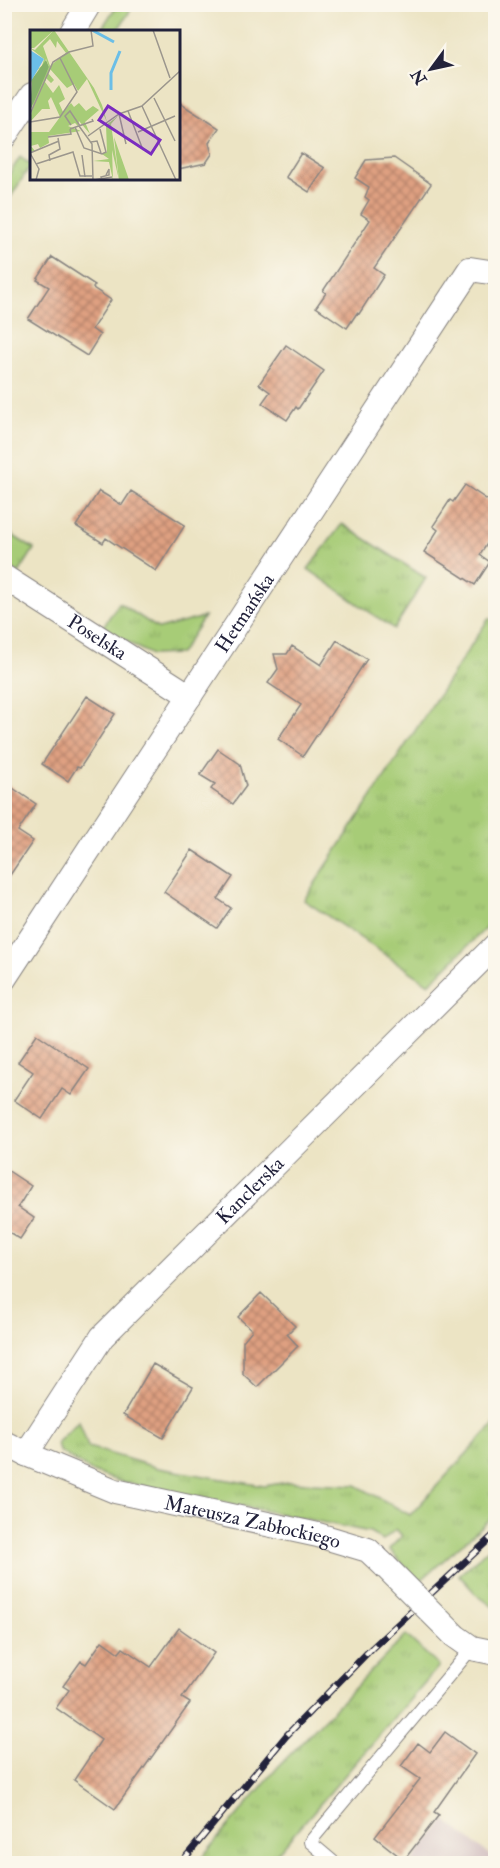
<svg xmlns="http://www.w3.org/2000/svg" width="500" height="1868" font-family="'IM FELL Double Pica',serif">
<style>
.industrial{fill:#d2bfc1}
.grass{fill:url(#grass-tufts);stroke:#647759;stroke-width:1.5}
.building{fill:url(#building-cross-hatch)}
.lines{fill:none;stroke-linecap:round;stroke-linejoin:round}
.lane-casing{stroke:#878380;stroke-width:14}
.street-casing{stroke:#878380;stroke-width:26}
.lane{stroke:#fff;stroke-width:12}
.street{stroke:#fff;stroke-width:24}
.rail-casing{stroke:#22223b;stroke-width:7}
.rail{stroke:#fbf7ec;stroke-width:4.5;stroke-dasharray:14;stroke-linecap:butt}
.street-bridge-casing{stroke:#878380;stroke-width:26;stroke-linecap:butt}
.street-bridge{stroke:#fff;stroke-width:24}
.labels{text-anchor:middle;stroke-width:5;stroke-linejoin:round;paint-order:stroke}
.street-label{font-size:20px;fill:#22223b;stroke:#fbf7ec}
.inset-river{fill:none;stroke:#6bbee7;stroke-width:3}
.inset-road{fill:none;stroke:#9b968d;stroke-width:1.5}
.view{fill:#7b2cbf;fill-opacity:0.15;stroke:#7b2cbf;stroke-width:3}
.inset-edge{fill:none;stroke:#22223b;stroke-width:3}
</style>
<defs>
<pattern id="grass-tufts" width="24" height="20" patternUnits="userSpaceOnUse" patternTransform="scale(1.5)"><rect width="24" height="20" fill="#a7cc77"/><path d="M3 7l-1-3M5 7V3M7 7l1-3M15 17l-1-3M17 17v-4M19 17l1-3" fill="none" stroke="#8faf68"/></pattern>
<pattern id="building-cross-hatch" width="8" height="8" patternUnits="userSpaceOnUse" patternTransform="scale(1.5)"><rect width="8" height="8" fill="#dfa081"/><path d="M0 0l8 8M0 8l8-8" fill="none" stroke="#b4826b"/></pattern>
</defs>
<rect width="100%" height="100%" fill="#fbf7ec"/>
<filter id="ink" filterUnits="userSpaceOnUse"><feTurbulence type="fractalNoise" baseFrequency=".0167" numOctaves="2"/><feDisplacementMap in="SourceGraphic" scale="12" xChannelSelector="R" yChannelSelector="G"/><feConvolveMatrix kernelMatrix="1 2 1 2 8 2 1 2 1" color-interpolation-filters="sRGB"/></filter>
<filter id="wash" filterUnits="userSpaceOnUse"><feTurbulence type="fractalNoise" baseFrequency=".008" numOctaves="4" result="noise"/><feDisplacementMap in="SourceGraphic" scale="24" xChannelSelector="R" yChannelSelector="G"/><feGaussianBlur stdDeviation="1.35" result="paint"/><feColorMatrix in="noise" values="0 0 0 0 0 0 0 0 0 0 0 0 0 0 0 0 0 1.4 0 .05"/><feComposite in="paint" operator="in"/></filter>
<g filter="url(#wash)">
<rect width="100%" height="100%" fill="#ece4c4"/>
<!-- industrial -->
<path class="industrial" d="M445,1820L495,1859V1863H410Z"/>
<!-- grass -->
<path class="grass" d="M117,5H134L117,31H100Z
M20,157L31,165L5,206V181Z
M342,524L426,578L394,629L308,569Z
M4,530L34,549L19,573L5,564Z
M119,603L159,629L204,617L180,654L151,655L102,628Z
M489,618L496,623L495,919L429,984L304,900Z
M79,1421L88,1447L158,1468L264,1486L288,1482L356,1485L410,1515L495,1423V1515L419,1582L389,1549L402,1536L396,1529L383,1540L370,1532L118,1481L93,1472L59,1451L57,1443Z
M495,1543V1608L477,1595L459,1575Z
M406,1635L439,1666L269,1863H197L278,1767Z"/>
<g id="blocks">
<!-- building -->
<path class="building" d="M178,102L219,128L209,143L212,154L206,163L178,169Z
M301,153L325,168L309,192L286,177Z
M394,158L431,184L374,268L384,275L359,314L357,313L347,328L316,307L326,293L323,291L370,220L361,214L369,200L365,197L369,187L355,178L366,160Z
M52,257L95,285L93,288L111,300L92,329L100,335L87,356L28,319L49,287L37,280Z
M286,345L324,371L298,409L296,407L287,420L262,403L270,392L259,384Z
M465,485L495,505V531L480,555L490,562L475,585L424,552L438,530L433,526L450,500L453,502Z
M99,491L122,505L131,491L185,525L156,571L106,538L103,543L76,526Z
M337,640L367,659L303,756L278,739L301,705L268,683L278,669L274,654H287L292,646L321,665Z
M87,696L115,714L80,768L77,767L68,781L42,764Z
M218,749L240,764L246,786L233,804L211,789L215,784L200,775Z
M4,782L36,804L18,831L33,841L4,884Z
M192,850L233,877L218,899L231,908L217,928L164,892Z
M37,1034L89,1069L71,1095L62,1089L42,1119L14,1100L33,1072L18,1062Z
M4,1168L31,1186L18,1207L34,1218L20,1239L4,1229Z
M261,1293L295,1326L287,1334L298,1346L257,1387L243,1374V1341L252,1330L238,1317Z
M153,1364L193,1387L163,1438L123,1415Z
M179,1628L214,1653L182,1698L190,1703L115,1809L74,1780L101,1740L56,1708L69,1690L63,1686L81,1661L86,1664L102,1641L119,1653L123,1648L151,1667Z
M445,1732L475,1754L434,1812L439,1815L404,1860L375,1837L420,1779L401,1766L418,1743L430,1752Z"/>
</g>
</g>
<g filter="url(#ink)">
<use href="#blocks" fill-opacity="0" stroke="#878380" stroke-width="1.5"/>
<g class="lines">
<!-- lane casing -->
<g class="lane-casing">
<path id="lane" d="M336,1864L310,1842L472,1648"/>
</g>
<!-- street casing -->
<g class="street-casing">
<g id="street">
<path d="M72,32L89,4"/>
<path d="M4,137L32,95"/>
<path id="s1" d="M4,577L190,696"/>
<path id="s2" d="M4,979L470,269L496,273"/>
<path id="s3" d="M4,1443L26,1454L115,1491L318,1535L368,1550L386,1567"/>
<path id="s4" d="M26,1454L102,1337L496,945"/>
<path d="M455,1636L472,1648L496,1653"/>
</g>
</g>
<!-- lane -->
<use href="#lane" class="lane"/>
<!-- street -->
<use href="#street" class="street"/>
<!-- rail casing -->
<g class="rail-casing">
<path id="rail" d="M180,1864L286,1736L372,1648L496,1533"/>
</g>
<!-- rail -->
<use href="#rail" class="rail"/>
<!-- street-bridge casing -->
<g class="street-bridge-casing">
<path id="street-bridge" d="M386,1567L455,1636"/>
</g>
<!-- street-bridge -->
<use href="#street-bridge" class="street-bridge"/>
</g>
</g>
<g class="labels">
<!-- street labels -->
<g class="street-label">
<text dy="7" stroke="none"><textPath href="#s2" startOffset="438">Hetmańska</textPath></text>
<text dy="7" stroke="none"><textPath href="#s1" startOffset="111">Poselska</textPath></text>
<text dy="7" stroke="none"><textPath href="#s4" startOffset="348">Kanclerska</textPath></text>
<text dy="7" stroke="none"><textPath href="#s3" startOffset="262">Mateusza Zabłockiego</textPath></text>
</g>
</g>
<!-- overview -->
<g transform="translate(30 30)">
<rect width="150" height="150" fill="#ece4c4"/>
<path d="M24,0L64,58L72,75L77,92L57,49L48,61L44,54L37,58L20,39L18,43L24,50L21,53L16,48L15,52L23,63L29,55L35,69L29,73L33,82L41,73L44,77L49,73L56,81L63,76L69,80L55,92L60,104L49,91L48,96L45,93L38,96L51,101L18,106L19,113L10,118L8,114L1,116L5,121L1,122L0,102H19L30,87L21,67L18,71L20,79H12L0,92L4,66L19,37L16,29L13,37L5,41L0,57L1,47L6,40L12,36L14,29L0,18L5,20ZM20,9L26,18L27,11L36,23L20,36L13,16ZM88,86L81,94L89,150L82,120L83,150L79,132L63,131L79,129L72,124L77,122L76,95Z" fill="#a7cc77" fill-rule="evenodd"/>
<path d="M16,30L19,37L0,81L2,49Z" fill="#85b068"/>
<path d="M0,0H23V1L4,18H0ZM84,107L97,144L99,150H89Z" fill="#a7cc77"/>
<path d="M0,20L14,29L0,53Z" fill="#6bbee7"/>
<path class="inset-river" d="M62,0L84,12M81,60V43L90,21"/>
<path class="inset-road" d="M123,0L140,48M124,68L145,111M98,81L113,120M0,84L23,32L39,22L63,16L61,0M89,84L96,114M0,92L30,87L47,62L30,28M41,95L35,86L40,81L50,96M49,96L62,114L63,150M45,97L54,118L72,124L76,122L70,99M40,99L63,91L62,89M108,102L145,86M58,106L89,84L112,76M18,107L41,104L40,99M61,112L67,111L71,123M0,123L29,111M0,123L9,139L6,150M52,125L55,147M20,131L19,125L30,119L28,108M6,134L43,122L50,146H62M64,150L82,147M72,150L71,147L79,145V139L76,145M146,150L112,76L150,41"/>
<path class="view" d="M78,76L130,110L121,124L69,90Z"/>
<rect width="150" height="150" class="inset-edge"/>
</g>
<!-- margin -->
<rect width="500" height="1868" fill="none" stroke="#fbf7ec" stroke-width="24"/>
<!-- north arrow -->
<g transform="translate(431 69) rotate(237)" stroke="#fbf7ec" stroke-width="4.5" paint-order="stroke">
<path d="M0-4.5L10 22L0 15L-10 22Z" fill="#22223b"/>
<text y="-9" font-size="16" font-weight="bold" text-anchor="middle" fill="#22223b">N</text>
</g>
</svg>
